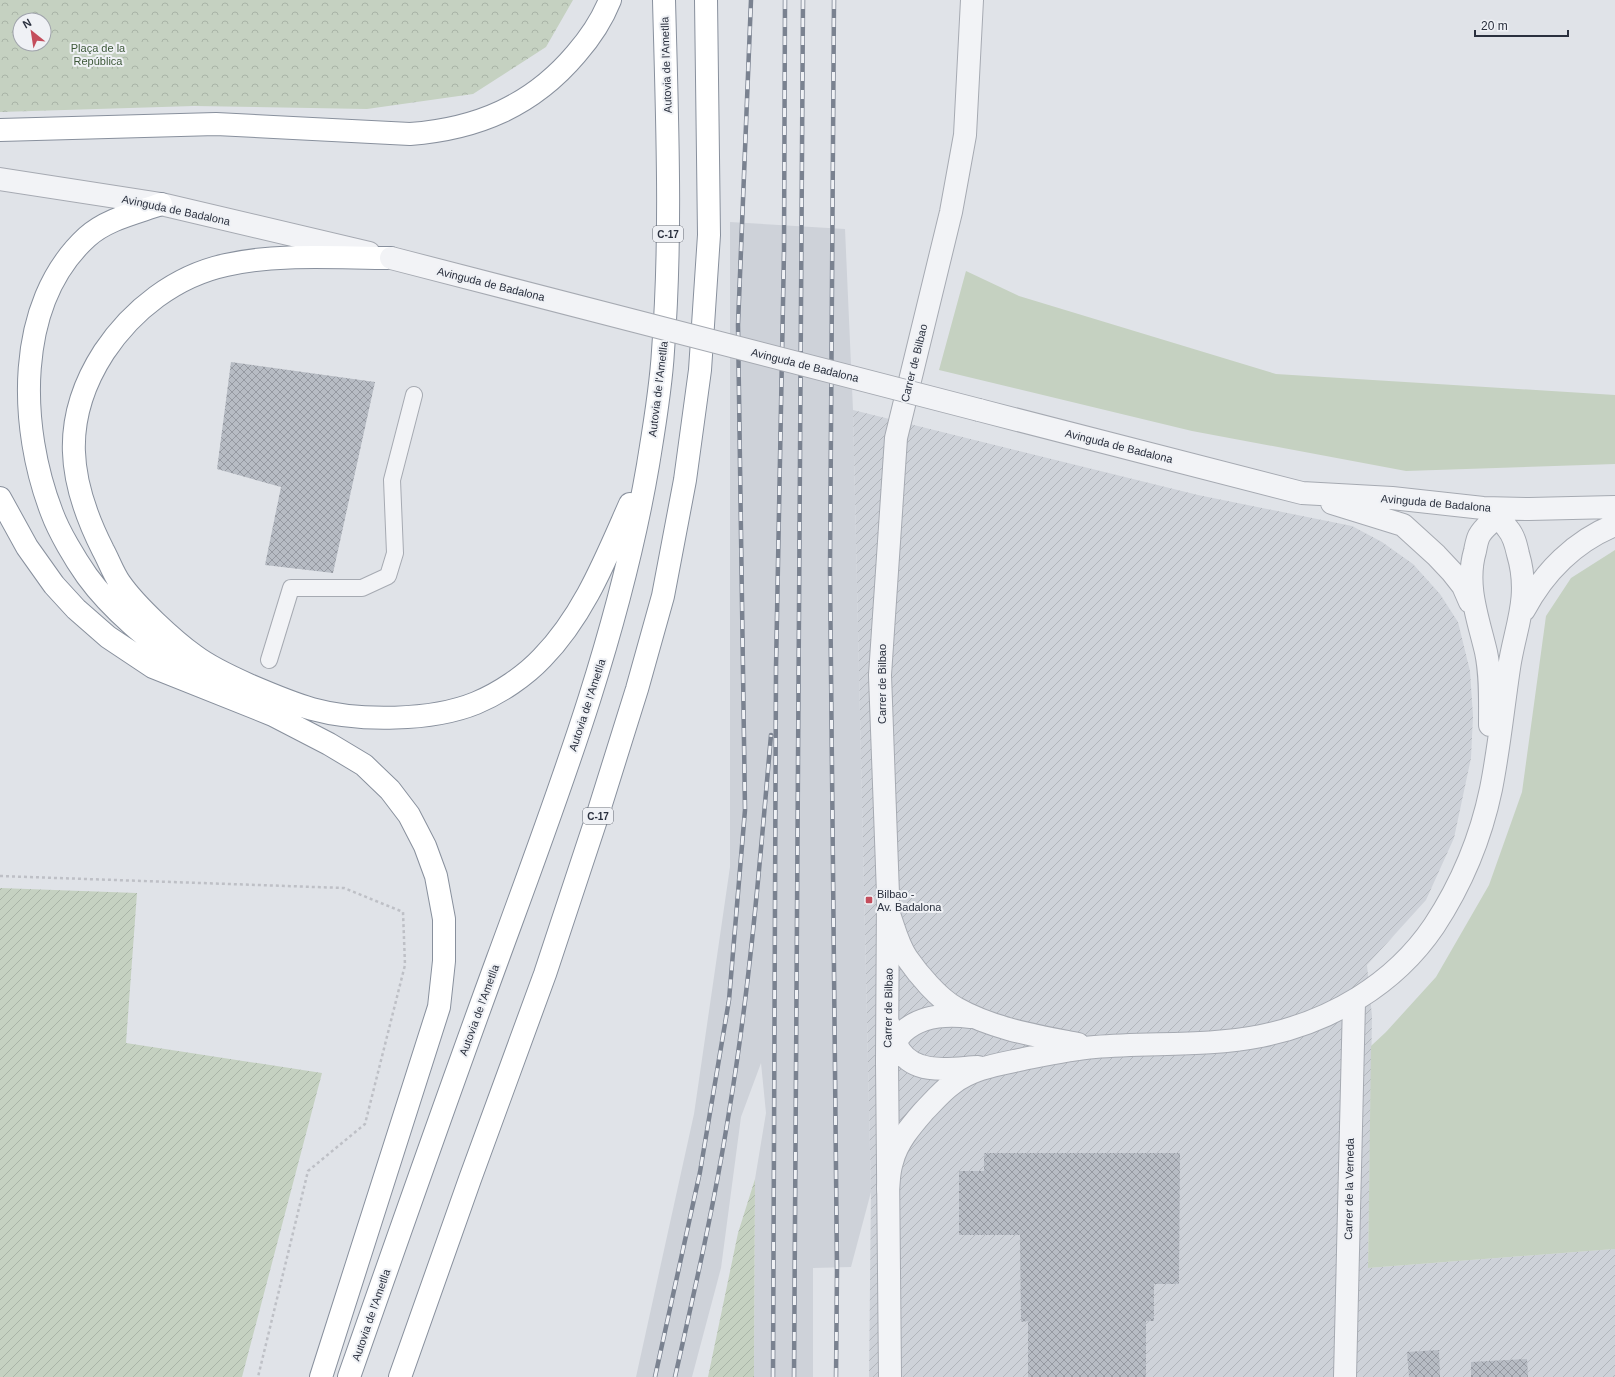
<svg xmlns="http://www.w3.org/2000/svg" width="1615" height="1377" font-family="Helvetica,sans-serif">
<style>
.built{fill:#ced2d9}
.industrial{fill:url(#industrial-furrows)}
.grass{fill:#c5d1c1}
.park{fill:url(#park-crowns);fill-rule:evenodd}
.garden{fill:url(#garden-furrows)}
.building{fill:url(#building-cross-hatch)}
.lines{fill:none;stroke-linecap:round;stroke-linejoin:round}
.service-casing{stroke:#a6aab2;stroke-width:18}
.minor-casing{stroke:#a6aab2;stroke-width:24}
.tertiary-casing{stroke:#a6aab2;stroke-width:24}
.motorway-casing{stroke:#88909d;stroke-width:24}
.path{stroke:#bec0c6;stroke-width:2.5;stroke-dasharray:3 3;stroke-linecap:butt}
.service{stroke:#f2f3f6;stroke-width:16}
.minor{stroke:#f2f3f6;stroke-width:22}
.tertiary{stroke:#f2f3f6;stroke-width:22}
.motorway{stroke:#fff;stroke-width:22}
.rail-casing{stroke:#7a8290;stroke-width:4.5}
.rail{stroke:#eff1f5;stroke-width:3;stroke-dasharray:9;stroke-linecap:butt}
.tertiary-bridge-casing{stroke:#a6aab2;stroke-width:24;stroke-linecap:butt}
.tertiary-bridge{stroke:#f2f3f6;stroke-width:22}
.poi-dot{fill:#c44d5c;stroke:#eff1f5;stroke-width:1.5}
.labels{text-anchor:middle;stroke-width:4;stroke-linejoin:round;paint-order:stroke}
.shield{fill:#eff1f5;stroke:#656a75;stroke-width:1}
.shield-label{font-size:10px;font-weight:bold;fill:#2a303e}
.park-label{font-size:11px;fill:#3d5838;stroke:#eff1f5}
.street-label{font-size:11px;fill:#2a303e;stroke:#eff1f5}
.poi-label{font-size:11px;fill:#2a303e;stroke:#eff1f5;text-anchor:start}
</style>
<defs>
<pattern id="industrial-furrows" width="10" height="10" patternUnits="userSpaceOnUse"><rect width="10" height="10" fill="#ced2d9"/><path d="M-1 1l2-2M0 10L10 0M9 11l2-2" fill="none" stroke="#b1b5bb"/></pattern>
<pattern id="park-crowns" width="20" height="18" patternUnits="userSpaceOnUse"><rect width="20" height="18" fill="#c5d1c1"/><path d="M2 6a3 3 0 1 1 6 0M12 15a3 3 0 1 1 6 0" fill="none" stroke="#a9b4a7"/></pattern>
<pattern id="garden-furrows" width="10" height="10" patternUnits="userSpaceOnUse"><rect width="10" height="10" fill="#c5d1c1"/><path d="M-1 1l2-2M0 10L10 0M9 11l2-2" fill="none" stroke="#a9b4a7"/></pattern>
<pattern id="building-cross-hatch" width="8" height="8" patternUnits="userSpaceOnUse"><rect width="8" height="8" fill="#b7bcc4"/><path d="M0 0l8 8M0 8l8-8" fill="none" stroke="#9599a1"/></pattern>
</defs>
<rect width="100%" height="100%" fill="#e0e3e8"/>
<!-- built -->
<path class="built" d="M730,222L845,229L853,410L871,1192L851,1267L813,1268V1377H754L755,1179L766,1113L761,1063L741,1117L721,1268L692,1377H636L694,1114L730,867Z"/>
<!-- industrial -->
<path class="industrial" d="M853,410L1198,495L1352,526L1382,542L1413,564L1440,594L1458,622L1470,671L1473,716L1471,758L1454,838L1426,900L1367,965L1372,1016L1368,1268L1615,1249V1377H869L871,1192Z"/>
<!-- grass -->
<path class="grass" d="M966,271L1019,296L1276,374L1615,395V464L1406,471L1192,431L939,370Z
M1615,550V1249L1368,1268L1371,1046L1386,1032L1436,977L1489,885L1522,792L1546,616L1571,578Z"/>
<!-- park -->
<path class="park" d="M0,0H573L546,47L473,94L367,109L194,106L0,112ZM20,20H44V44H20Z"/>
<!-- garden -->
<path class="garden" d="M0,888L137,893L126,1043L322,1073L242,1377H0Z
M755,1179L754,1377H708L738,1233Z"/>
<!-- building -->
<path class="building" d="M231,362L375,382L333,573L265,565L281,487L217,469Z
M984,1153H1180L1179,1284H1154V1321H1146V1377H1028V1321L1021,1322L1020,1235H959V1171H984Z
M1439,1350L1440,1377H1409L1407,1352Z
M1527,1359L1528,1377H1471V1362Z"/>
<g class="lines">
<!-- service casing -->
<g class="service-casing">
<path id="service" d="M269,660L291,588H362L388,576L395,553L392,480L414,395"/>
</g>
<!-- minor casing -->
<g class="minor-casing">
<path id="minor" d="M890,1377L887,1062L888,894L880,675L896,438L951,212L965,135L972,0
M1345,1377L1354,1002"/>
</g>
<!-- tertiary casing -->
<g class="tertiary-casing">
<path id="tertiary" d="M0,179L161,204L369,253
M979,410L1302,493L1392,498L1483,508L1529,509L1615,507
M1332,503L1403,525L1436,555L1452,572L1463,586L1470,602
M1524,610C1544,572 1575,541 1615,525
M1490,725C1490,701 1491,676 1486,652C1478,618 1465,585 1475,551C1476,546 1477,540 1479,536C1485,525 1498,517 1508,510
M889,914C894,928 898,945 907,958C918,974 939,999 956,1008C993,1029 1037,1036 1078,1044
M888,1023C892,1032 895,1043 900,1051C917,1076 953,1068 978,1067
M887,1062C891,1052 895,1040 903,1032C921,1015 948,1014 971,1017
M888,1189C889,1180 889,1171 892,1162C897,1142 911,1126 924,1111C933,1102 941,1092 952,1084C971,1069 995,1065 1019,1060C1044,1055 1070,1049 1095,1047C1150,1042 1206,1047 1261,1036C1330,1022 1394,985 1434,926C1461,885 1481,837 1491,789C1499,749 1503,708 1509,668C1515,627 1531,598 1518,554C1516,545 1514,536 1508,529C1502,519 1492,514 1483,508"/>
</g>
<!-- motorway casing -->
<g class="motorway-casing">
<path id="motorway" d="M0,130L216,124L410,134C477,129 532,106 576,54C590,38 602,20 610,0
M161,204C136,213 107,219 87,237C14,304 19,428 52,513C59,532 75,559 87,576C116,616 158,646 197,676
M391,258C337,258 279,253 226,265C175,276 132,310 104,352C60,420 68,481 103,550C109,561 113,573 120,583C136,606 173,640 195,656C211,668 231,677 249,685C270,694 291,703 312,709C359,722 432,721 476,703C500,693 525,676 542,658C584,615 606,558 630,504
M0,498L27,547L54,585L76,609L108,637L153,667L273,715L329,744L364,765L390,790L409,815L425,846L436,876L444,919V961L439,1007L321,1377
M349,1377C398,1237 447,1097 498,958C557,797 619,635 648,465C654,428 661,388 663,351C672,234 667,117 664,0
M400,1377L470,1179L545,974L596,820L637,689L663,596L685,480L700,370L709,235L706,0"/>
</g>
<!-- path -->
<path class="path" d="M0,876L344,888L403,912L405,965L365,1124L308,1171L258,1377"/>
<!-- service -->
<use href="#service" class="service"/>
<!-- minor -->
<use href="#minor" class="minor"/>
<!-- tertiary -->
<use href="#tertiary" class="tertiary"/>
<!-- motorway -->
<use href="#motorway" class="motorway"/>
<!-- rail casing -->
<g class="rail-casing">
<path id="rail" d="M834,0L830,570L837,1270L836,1377
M655,1377L700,1172L729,1000L745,810L738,325L751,0
M675,1377C695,1289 715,1201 729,1112C750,987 760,861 771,735
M773,1377L776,668L784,251L785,0
M794,1377L803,0"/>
</g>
<!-- rail -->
<use href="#rail" class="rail"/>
<!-- tertiary-bridge casing -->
<g class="tertiary-bridge-casing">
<path id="tertiary-bridge" d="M391,258L979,410"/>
</g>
<!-- tertiary-bridge -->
<use href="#tertiary-bridge" class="tertiary-bridge"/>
</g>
<!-- markers -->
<rect class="poi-dot" x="865" y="896" width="8" height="8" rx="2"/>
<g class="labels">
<!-- shield labels -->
<g class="shield">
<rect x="653" y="226" width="30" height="16" rx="3"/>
<rect x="583" y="808" width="30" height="16" rx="3"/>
</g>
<g class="shield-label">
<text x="668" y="238">C-17</text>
<text x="598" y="820">C-17</text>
</g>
<!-- park labels -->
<g class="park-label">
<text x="98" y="52">Plaça de la<tspan x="98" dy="13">República</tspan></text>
</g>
<!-- street labels -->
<g class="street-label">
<text transform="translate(666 65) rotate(-92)" y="4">Autovia de l'Ametlla</text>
<text transform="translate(176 210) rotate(12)" y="4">Avinguda de Badalona</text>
<text transform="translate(491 284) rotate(14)" y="4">Avinguda de Badalona</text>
<text transform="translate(914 363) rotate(-76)" y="4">Carrer de Bilbao</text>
<text transform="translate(805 365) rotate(14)" y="4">Avinguda de Badalona</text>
<text transform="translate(658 389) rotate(-83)" y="4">Autovia de l'Ametlla</text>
<text transform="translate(1119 446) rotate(14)" y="4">Avinguda de Badalona</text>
<text transform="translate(1436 503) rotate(5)" y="4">Avinguda de Badalona</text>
<text transform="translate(882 684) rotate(-90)" y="4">Carrer de Bilbao</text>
<text transform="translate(587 705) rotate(-72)" y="4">Autovia de l'Ametlla</text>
<text transform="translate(888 1008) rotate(-89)" y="4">Carrer de Bilbao</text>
<text transform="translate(479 1010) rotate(-70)" y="4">Autovia de l'Ametlla</text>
<text transform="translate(1349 1189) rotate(-89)" y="4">Carrer de la Verneda</text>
<text transform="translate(371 1315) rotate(-71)" y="4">Autovia de l'Ametlla</text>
</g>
<!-- poi labels -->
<g class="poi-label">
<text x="877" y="898">Bilbao -<tspan x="877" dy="13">Av. Badalona</tspan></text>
</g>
</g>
<!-- north arrow -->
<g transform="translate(32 32) rotate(330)"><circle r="19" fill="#eff1f5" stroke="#a0a4ac"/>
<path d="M0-3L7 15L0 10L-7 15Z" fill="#c44d5c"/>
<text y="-6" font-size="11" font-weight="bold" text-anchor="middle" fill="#2a303e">N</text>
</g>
<!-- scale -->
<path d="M1475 30v6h93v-6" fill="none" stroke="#2a303e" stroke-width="2"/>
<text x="1481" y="30" font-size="12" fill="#2a303e" stroke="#eff1f5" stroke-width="3" paint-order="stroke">20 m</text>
</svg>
